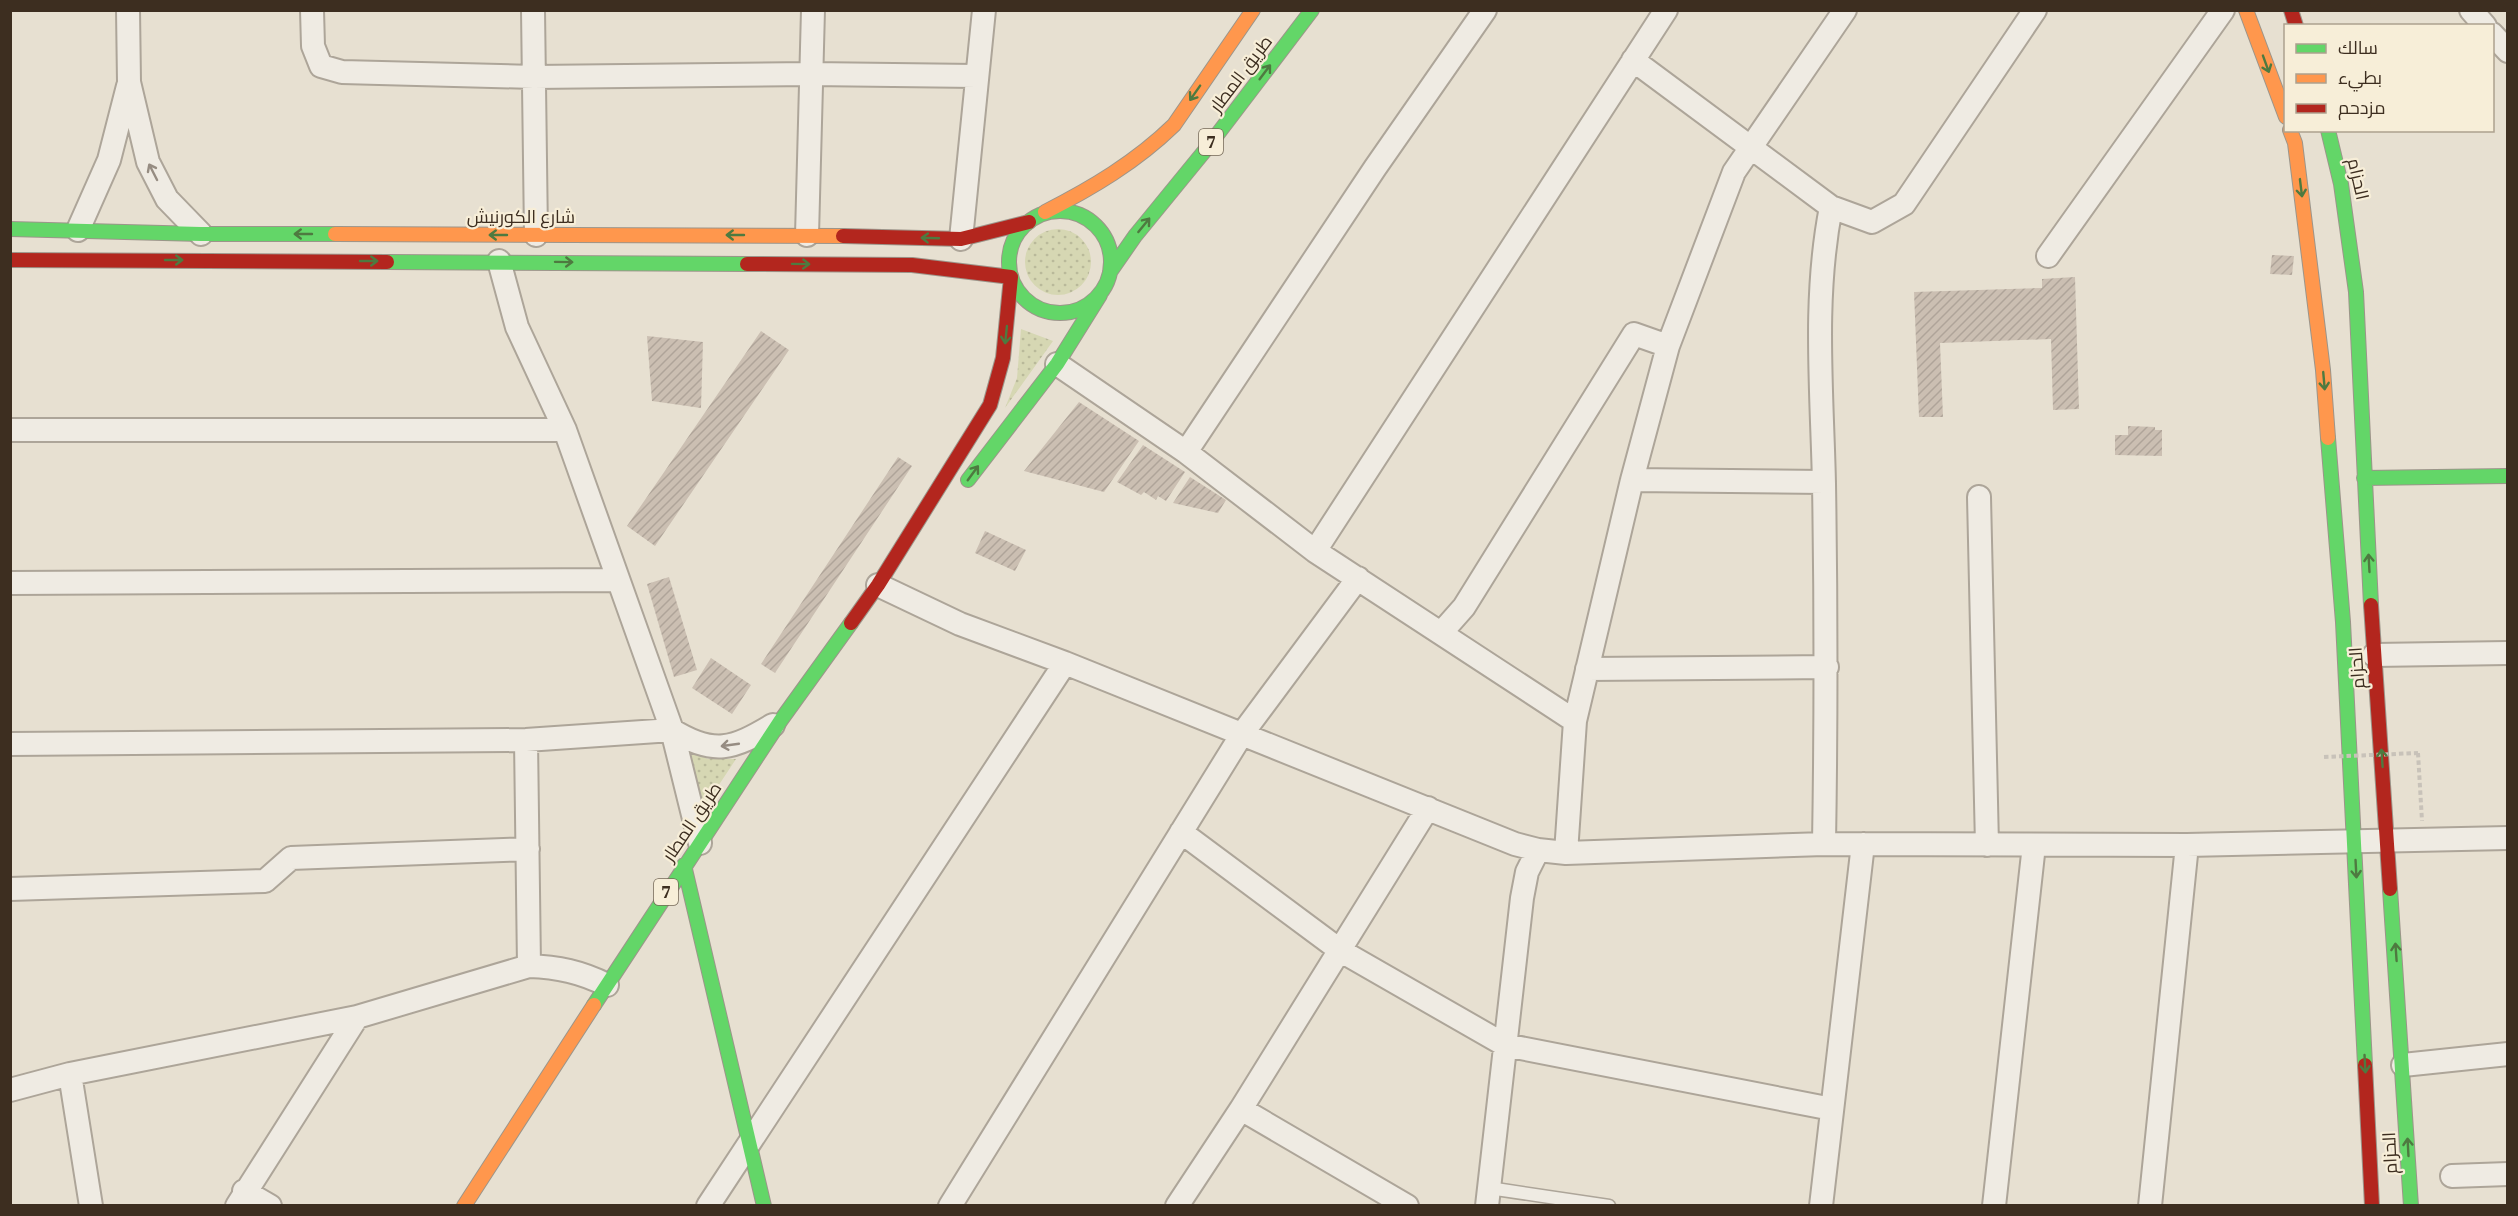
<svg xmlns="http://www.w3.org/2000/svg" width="2518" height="1216" font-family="'IBM Plex Serif',Cairo,serif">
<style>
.grass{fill:url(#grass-dots)}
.building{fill:url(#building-hatch)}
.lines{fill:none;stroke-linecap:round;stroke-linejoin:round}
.lane-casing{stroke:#ada599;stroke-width:15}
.street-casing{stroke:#ada599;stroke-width:26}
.fast-casing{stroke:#9c958a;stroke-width:16}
.slow-casing{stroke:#9c958a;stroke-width:16}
.jam-casing{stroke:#9c958a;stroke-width:16}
.path{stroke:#c8c2b9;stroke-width:4;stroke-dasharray:4.5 3;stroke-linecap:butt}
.lane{stroke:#efebe3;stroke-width:12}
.street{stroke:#efebe3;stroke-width:22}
.fast{stroke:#63d668;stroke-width:14}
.slow{stroke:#ff974d;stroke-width:14}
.jam{stroke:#b3261e;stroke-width:14}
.path-bridge{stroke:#c8c2b9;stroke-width:4;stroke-dasharray:4.5 3;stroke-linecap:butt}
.oneway{stroke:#4e7a40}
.oneway2{stroke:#968c82}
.labels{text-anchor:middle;stroke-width:4.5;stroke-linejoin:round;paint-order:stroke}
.shield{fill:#f7eed8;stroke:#756857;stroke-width:1.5}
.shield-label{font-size:16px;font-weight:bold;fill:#3d2e20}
.street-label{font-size:18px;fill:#3d2e20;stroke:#f7eed8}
</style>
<defs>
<pattern id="grass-dots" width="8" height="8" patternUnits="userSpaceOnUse" patternTransform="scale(1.5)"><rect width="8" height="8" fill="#d6d7b3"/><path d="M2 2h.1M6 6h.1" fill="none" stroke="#b9b99a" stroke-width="1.8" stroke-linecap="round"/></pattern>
<pattern id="building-hatch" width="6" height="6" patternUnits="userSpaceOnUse" patternTransform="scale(1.5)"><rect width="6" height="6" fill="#cbbfb2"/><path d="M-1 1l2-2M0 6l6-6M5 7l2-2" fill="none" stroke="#afa499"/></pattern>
</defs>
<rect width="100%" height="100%" fill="#e7e0d1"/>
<!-- grass -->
<path class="grass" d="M1025 262a33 33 0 1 1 66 0a33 33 0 1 1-66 0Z
M1021,329L1053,341L1005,408L1017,378Z
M686,748L708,759H736L705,806Z"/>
<!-- building -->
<path class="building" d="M2272,255L2294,256L2292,275L2270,274Z
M2075,277L2079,409L2053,410L2051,339L1940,343L1943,417H1919L1914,292L2042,288V279Z
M761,331L789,350L655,546L627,526Z
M647,336L703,342L701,408L652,401Z
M1079,402L1139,441L1104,492L1024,471Z
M2128,426L2155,427V430H2162V456L2115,455V435H2128Z
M1143,445L1185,472L1166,501L1158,496L1156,500L1144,492L1141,495L1117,482Z
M898,457L912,466L775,673L761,664Z
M1190,477L1226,500L1218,513L1173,503Z
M985,531L1026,550L1015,571L975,553Z
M669,577L697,670L674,677L647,584Z
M711,658L751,685L732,714L692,688Z"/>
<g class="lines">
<!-- lane casing -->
<g class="lane-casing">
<path id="lane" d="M1489,1188L1609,1206"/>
</g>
<!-- street casing -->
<g class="street-casing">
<path id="street" d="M128,10L129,82L148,162L167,199L201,234
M312,10L313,46L321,66L342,72L534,77L811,74L976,76
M533,10L536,235
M2471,10L2485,26
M2492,34L2508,51
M1633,60L1831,207L1872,222L1904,204L2035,10
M78,230L109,160L128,86
M807,235L813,10
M961,239L984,10
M2048,256L2223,10
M499,261L517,327L565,430L672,730L700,843
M1057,364L1186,452L1315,551L1575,721
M10,430H565
M1186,452L1375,168L1485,10
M1632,480L1824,482
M1979,497L1987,845
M1315,551L1666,10
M10,583L617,580
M878,585L960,624L1065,663L1515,844L1538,850L1566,853L1824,844L2187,845L2508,838
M1441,633L1464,607L1634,334L1668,346
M2374,655L2508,653
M1587,669L1827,667
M526,740L529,966
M10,744L526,740L672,730C714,756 733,749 773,725
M1181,832L1341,951L1505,1045L1832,1109
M1824,844C1826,724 1826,605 1824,484C1822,391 1813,299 1831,207
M1566,853L1575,721L1632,480L1668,346L1734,172L1845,10
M10,889L265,881L291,858L528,849
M2403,1065L2508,1054
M70,1074L91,1206
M10,1090L70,1074L357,1017L529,966C558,967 581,972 607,985
M1241,1109L1407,1206
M2452,1176L2508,1174
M244,1191L270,1206
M237,1206L357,1017
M708,1206L1065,663
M950,1206L1242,734L1358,578
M1177,1206L1241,1109L1428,808
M1487,1206L1522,898L1527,872L1538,850
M1821,1206L1863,844
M1994,1206L2034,845
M2150,1206L2187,845"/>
</g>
<!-- fast casing -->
<g class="fast-casing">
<path id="fast" d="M2328,130L2341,184L2356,292L2371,605
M1009 262a51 51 0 1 1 102 0a51 51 0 1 1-102 0Z
M10,229L201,234H335
M387,262L747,264
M1110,272L1135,236L1207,148L1312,10
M2328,438L2343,622L2365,1065
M2364,478L2508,476
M968,480L1057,364L1100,295
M684,865L764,1206
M2390,889L2411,1206
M594,1005L781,720L851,623"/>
</g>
<!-- slow casing -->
<g class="slow-casing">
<path id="slow" d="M2246,10L2286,117
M2290,130L2295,143L2323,370L2328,438
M1045,212C1092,188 1136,162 1174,125L1253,10
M335,234L843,236
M464,1206L594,1005"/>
</g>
<!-- jam casing -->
<g class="jam-casing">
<path id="jam" d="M2291,10L2296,26
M843,236L961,239L1029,222
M10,260L387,262
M747,264L912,265L1011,277
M2371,605L2390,889
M851,623L878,585L990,405L1003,358L1011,277
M2365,1065L2372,1206"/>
</g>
<!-- path -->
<path class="path" d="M2418,753L2422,821"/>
<!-- lane -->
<use href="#lane" class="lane"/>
<!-- street -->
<use href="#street" class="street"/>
<!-- fast -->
<use href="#fast" class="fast"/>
<!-- slow -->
<use href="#slow" class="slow"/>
<!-- jam -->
<use href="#jam" class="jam"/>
<!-- path-bridge -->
<path class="path-bridge" d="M2324,757L2418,753"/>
</g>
<!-- one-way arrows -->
<defs><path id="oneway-shaft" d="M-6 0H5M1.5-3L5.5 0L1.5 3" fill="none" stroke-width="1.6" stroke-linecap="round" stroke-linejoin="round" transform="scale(1.5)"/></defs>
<g class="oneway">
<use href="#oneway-shaft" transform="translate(2266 64) rotate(70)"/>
<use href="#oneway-shaft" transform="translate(1265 72) rotate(-53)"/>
<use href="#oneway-shaft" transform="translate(1195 93) rotate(125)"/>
<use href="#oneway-shaft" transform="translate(2301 188) rotate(83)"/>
<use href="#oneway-shaft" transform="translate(1144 225) rotate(-51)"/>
<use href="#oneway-shaft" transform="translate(303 234) rotate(-180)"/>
<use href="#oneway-shaft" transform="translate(498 235) rotate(-180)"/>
<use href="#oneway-shaft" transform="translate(735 235) rotate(180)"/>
<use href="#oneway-shaft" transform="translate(930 238) rotate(-178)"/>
<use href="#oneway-shaft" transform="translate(174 260)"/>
<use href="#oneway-shaft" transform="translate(369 261)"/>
<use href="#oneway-shaft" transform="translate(564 262) rotate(1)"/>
<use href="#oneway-shaft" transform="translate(801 264) rotate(1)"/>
<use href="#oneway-shaft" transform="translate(1006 335) rotate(96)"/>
<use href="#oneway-shaft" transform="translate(2324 381) rotate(85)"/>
<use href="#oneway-shaft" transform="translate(973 473) rotate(-54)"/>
<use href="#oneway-shaft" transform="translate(2369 563) rotate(-93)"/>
<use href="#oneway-shaft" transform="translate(2382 758) rotate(-94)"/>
<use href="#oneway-shaft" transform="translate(2356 869) rotate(87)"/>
<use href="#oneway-shaft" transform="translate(2396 952) rotate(-94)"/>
<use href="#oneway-shaft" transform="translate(2365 1064) rotate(87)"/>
<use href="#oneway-shaft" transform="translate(2408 1147) rotate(-93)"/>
</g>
<g class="oneway2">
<use href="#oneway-shaft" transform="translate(153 172) rotate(-117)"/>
<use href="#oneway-shaft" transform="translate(730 745) rotate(172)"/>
</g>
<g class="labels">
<!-- shield labels -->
<g class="shield">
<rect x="1199" y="129" width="24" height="26" rx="4.5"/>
<rect x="654" y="879" width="24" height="26" rx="4.5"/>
</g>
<g class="shield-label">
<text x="1211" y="148">7</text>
<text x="666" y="898">7</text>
</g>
<!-- street labels -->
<g class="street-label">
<text transform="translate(1241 74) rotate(-53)" y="6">طريق المطار</text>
<text transform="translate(2358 179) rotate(77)" y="6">الحزام</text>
<text x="521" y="223">شارع الكورنيش</text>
<text transform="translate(2357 668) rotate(-94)" y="6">الحزام</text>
<text transform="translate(692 822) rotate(-56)" y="6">طريق المطار</text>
<text transform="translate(2390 1153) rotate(-93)" y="6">الحزام</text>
</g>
</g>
<!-- border -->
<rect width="2518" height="1216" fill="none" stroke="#3d2e20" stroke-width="24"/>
<!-- legend -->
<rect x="2284" y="24" width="210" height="108" fill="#f7eed8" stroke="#ada18e" stroke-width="1.5"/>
<rect x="2296" y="44" width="30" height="9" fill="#63d668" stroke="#ada18e" stroke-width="1.5"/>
<text x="2338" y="54" font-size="18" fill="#3d2e20">سالك</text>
<rect x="2296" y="74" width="30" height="9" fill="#ff974d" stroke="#ada18e" stroke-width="1.5"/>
<text x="2338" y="84" font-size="18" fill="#3d2e20">بطيء</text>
<rect x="2296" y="104" width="30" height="9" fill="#b3261e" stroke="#ada18e" stroke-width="1.5"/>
<text x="2338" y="114" font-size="18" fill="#3d2e20">مزدحم</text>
</svg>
